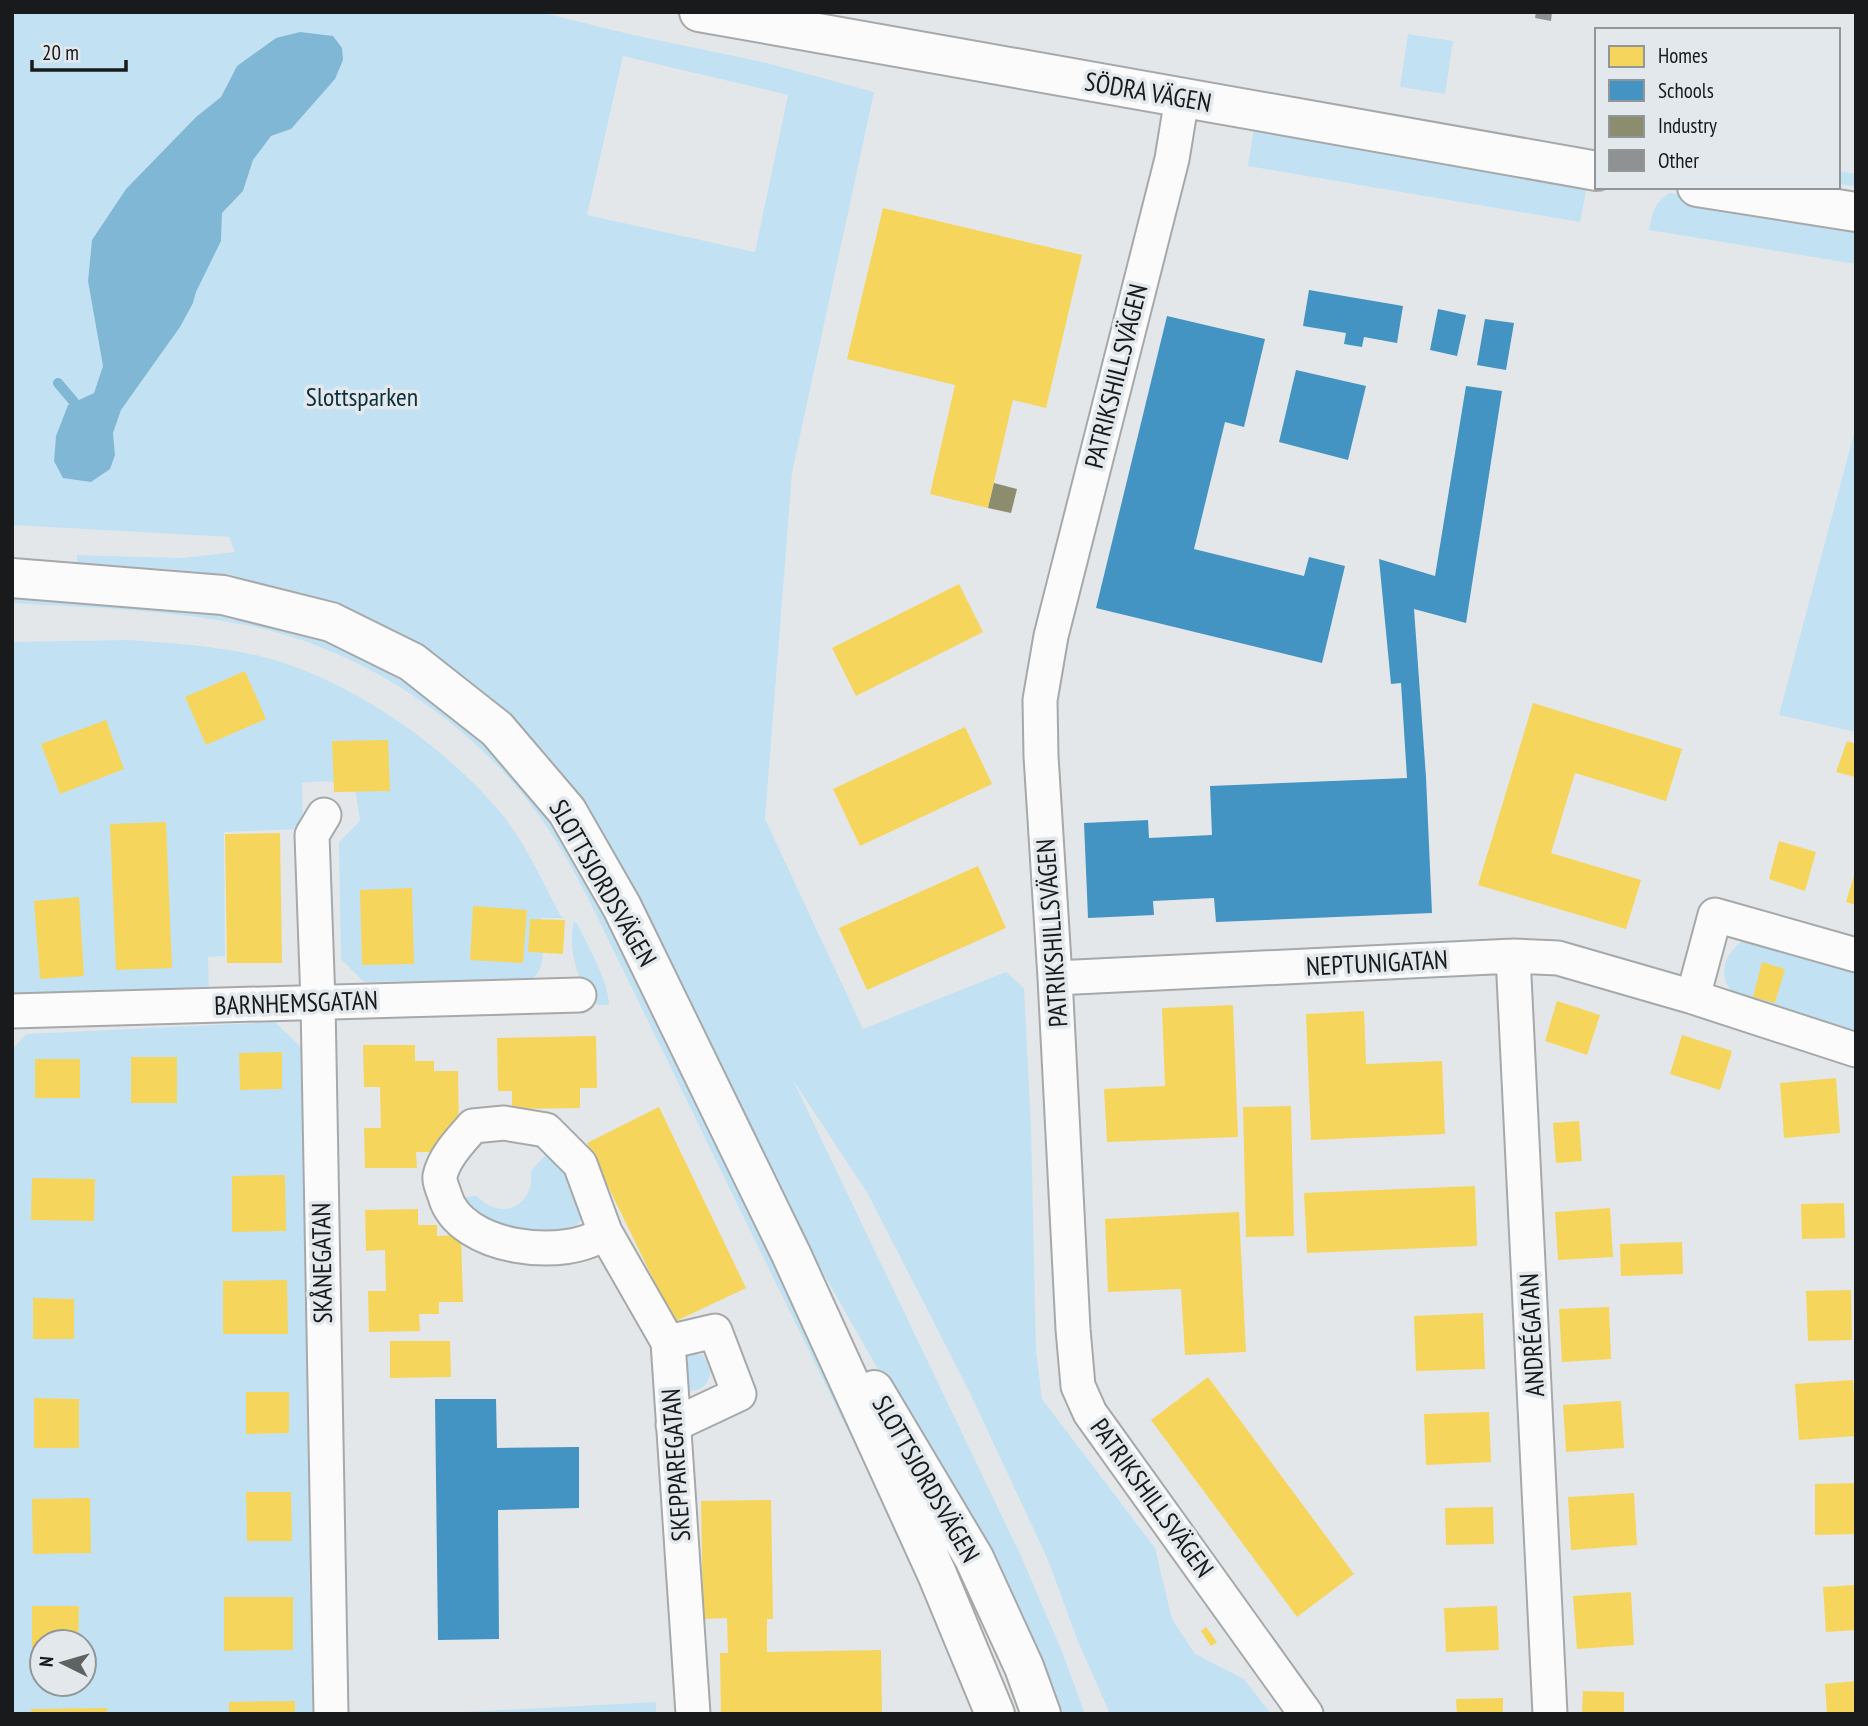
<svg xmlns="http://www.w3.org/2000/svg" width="1868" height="1726" font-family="'PT Sans Narrow',sans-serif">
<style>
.green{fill:#c2e2f3;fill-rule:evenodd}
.water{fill:#7fb7d5}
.homes{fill:#f6d55c}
.schools{fill:#4393c3}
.industry{fill:#8c8c6e}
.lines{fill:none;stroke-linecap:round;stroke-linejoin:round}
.stream{stroke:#7fb7d5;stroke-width:10}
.building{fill:#8f9193}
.street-casing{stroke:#a6a8a9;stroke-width:37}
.secondary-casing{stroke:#a6a8a9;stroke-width:42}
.street{stroke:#fbfbfc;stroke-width:33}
.secondary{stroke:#fbfbfc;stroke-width:38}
.labels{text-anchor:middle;stroke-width:7;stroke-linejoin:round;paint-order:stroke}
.street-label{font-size:26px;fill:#181a1b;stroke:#e2e8eb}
.park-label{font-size:26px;fill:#0a2f40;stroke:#e2e8eb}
</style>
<rect width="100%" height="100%" fill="#e4e7e9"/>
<!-- green -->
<path class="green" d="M12,12H540L629,34L767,63L874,92L792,473L765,819L863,1029L1006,972L1024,988L1031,1127L1036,1351L1042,1399L1155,1548L1172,1619L1195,1654L1244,1679L1271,1714H1110L1077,1639L1048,1560L970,1393L868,1194L793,1080L1021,1556L1061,1649L1085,1714H1053L880,1373L800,1232L602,830C563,770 508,701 446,665C420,650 391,638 365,625C331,609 298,591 262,583C202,568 138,568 77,564V555L181,558L235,552L229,537L12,525ZM276,38L291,129L271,136L253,160L243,191L222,213L221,241L196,292L193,303L180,327L121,410L113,433L115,455L54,461L56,436L68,405L94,393L103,366L88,281L92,240L126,189L196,117L221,97L237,66ZM623,56L788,95L755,252L587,215Z
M1408,34L1453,41L1445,94L1400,87Z
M1254,127L1588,180L1580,222L1248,166Z
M1838,171L1856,174V186L1838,184Z
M1670,193L1856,225V264L1649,230C1652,215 1655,200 1670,193Z
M1856,426V732L1779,715Z
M12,596L211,611L314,637L347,651L406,683L434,701L478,737L500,758L553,822L598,902L767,1248L913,1564L587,896C570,864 553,833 531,805C466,719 361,650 255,627C176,610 93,608 12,603Z
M127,640C173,643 219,646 264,657C350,680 443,744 500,812C526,843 543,883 562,918H541C542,938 548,966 532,979L364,982L341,959L339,842L360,821L355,788C337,780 321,781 302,783L303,829L224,832L225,956L208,957L209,989L13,997L12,642Z
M574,922L577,923C587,945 609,981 609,1005H597C578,987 567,947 574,922Z
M1746,939L1856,969V1031L1738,997C1715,980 1723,952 1746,939Z
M275,1022L302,1048L314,1714H12V1050L26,1034ZM42,1642H84V1684H42Z
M552,1148L586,1211C572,1243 539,1236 509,1238L460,1201L466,1197L477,1196C501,1222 535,1206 531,1171Z
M691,1353L703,1355L711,1370C709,1386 700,1393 684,1390L685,1358Z
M656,1702V1714H424Z"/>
<!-- water -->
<path class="water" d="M300,32L333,36L342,48L343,60L335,79L291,129L271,136L253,160L243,191L222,213L221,241L196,292L193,303L180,327L121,410L113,433L115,455L110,469L91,482L63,478L54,461L56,436L68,405L94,393L103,366L88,281L92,240L126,189L196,117L221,97L237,66L276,38Z"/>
<!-- homes -->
<path class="homes" d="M883,208L1082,255L1046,408L1013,400L988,508L930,494L955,385L847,359Z
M959,584L983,632L856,696L832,648Z
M245,671L266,719L206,745L185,697Z
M1533,703L1682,749L1666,801L1575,773L1551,853L1641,880L1626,929L1478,885Z
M106,720L124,769L60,794L41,744Z
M965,727L992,784L860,846L833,789Z
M388,740L390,791L334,792L332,741Z
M1847,741L1856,744L1855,777L1836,772Z
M166,822L172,968L116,970L110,824Z
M280,833L282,963H227L225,834Z
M1779,841L1816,852L1805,891L1769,879Z
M978,866L1006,928L867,990L839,928Z
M1856,869V905L1846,902Z
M412,888L414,964L362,965L360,890Z
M79,897L84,976L40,979L34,901Z
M473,906L527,910L523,963L470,960Z
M530,919L565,920L563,954L528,952Z
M1762,962L1785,969L1775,1003L1753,997Z
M1557,1001L1600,1015L1587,1055L1545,1041Z
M1233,1005L1238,1137L1107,1142L1104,1089L1165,1086L1162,1008Z
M1364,1011L1366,1064L1442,1061L1445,1134L1311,1140L1306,1014Z
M1682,1035L1732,1051L1720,1090L1670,1074Z
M596,1036L597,1088H580V1108L512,1109V1091H498L497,1038Z
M363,1045H415V1061H434V1071H458L459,1140H436V1152H416L417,1168H365L364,1128H381L380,1087H364Z
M282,1052V1089L240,1090L239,1053Z
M131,1057H177V1103H131Z
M35,1059H80V1098H35Z
M1836,1078L1840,1133L1784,1138L1780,1083Z
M1291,1106L1294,1236L1246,1237L1243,1107Z
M659,1107L746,1288L674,1322L587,1143Z
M1579,1121L1582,1161L1556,1163L1553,1123Z
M285,1175L286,1231L232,1232V1176Z
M32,1178L95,1179L94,1221L31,1220Z
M1475,1186L1477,1246L1307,1253L1304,1193Z
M1844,1203L1845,1238L1802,1239L1801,1204Z
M1610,1208L1613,1257L1558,1260L1555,1212Z
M418,1209V1225H437V1236L461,1235L463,1302H439V1314H419L420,1331L369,1332L368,1291H386L385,1250L366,1251L365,1210Z
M1239,1212L1246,1352L1185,1355L1181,1289L1108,1292L1105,1219Z
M1682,1242L1683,1274L1621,1276L1620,1244Z
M287,1280L288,1334H223V1281Z
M1851,1290L1852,1340L1808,1341L1806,1291Z
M33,1298L74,1299V1339H33Z
M1609,1307L1611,1359L1562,1362L1559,1309Z
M1483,1313L1485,1369L1416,1371L1414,1316Z
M390,1341H450L451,1377L390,1378Z
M1208,1377L1354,1574L1297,1617L1151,1420Z
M1853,1380L1856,1436L1799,1440L1795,1384Z
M246,1392H289V1433L246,1434Z
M34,1398L79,1399V1448H34Z
M1621,1401L1624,1448L1566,1452L1563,1405Z
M1489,1412L1491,1462L1426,1465L1424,1414Z
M1856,1483V1534L1815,1535V1484Z
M246,1492H291L292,1541H247Z
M1634,1493L1637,1545L1571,1550L1568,1497Z
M90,1498L91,1553L33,1554L32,1499Z
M771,1500L773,1619H767V1652L881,1650L882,1714H721L720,1653H728L727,1618L703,1619L701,1501Z
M1493,1507L1494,1544L1446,1545L1445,1508Z
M1856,1585V1630L1826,1632L1823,1587Z
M1631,1592L1634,1645L1577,1649L1573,1596Z
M224,1597H293V1650L224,1651Z
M32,1606H79L78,1642H42V1657H32Z
M1497,1606L1499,1650L1446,1652L1444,1608Z
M1206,1627L1217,1642L1211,1646L1201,1631Z
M1856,1681V1714H1827L1825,1684Z
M1583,1691L1624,1692V1714H1582Z
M1503,1698V1714H1457L1456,1699Z
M295,1701V1714H229V1702Z
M107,1708V1714H31V1709Z"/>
<!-- schools -->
<path class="schools" d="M1309,290L1403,306L1397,343L1364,337L1362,347L1344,344L1346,333L1303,326Z
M1438,309L1466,315L1457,356L1430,350Z
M1167,316L1265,339L1244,427L1225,422L1194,549L1304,576L1309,557L1345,566L1322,663L1096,608Z
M1485,319L1514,323L1506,370L1477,365Z
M1296,370L1366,386L1348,460L1279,442Z
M1466,386L1502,391L1466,623L1414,609L1426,777L1432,913L1216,922L1214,898L1153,901L1154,915L1088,918L1084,823L1148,820L1149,838L1212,835L1210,786L1407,778L1401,683L1391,684L1379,559L1435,576Z
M435,1399H496L497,1448L579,1447V1508L498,1510L499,1639L438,1640Z"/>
<!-- industry -->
<path class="industry" d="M994,483L1017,489L1011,513L988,508Z"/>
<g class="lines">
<!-- stream -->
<path class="stream" d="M58,383L74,402"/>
</g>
<!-- building -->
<path class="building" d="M1536,12H1552L1551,21L1535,18Z"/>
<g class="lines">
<!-- street casing -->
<g class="street-casing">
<path id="street" d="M1182,98L1172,159L1051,636L1040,700L1041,756L1055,978L1073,1329L1078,1386L1090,1413L1306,1714
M324,815L312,835L318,1002L331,1714
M1513,956L1550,1714
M1055,978L1513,956L1558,958L1693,997L1856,1050
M1693,997L1715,915L1856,955
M12,1011L579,995
M605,1232C568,1262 460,1250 445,1196C443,1190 439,1181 440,1176C444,1157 461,1140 473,1126L504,1123L546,1130L580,1164L605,1232L668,1342L693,1714
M668,1342L715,1331L739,1394L673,1425"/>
</g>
<!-- secondary casing -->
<g class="secondary-casing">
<path id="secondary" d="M699,12L1597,171
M1697,187L1856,212
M12,578L223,595L331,622L412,662L497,729L567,811L622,907L791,1254L937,1574L995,1714
M874,1390L974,1558L1024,1667L1041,1714"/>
</g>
<!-- street -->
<use href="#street" class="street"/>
<!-- secondary -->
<use href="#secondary" class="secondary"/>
</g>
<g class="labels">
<!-- street labels -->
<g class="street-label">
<text transform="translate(1148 92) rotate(10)" y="9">SÖDRA VÄGEN</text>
<text transform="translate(1116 376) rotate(-76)" y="9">PATRIKSHILLSVÄGEN</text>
<text transform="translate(603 883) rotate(60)" y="9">SLOTTSJORDSVÄGEN</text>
<text transform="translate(1052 933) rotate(-94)" y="9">PATRIKSHILLSVÄGEN</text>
<text transform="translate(1377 963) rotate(-3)" y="9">NEPTUNIGATAN</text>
<text transform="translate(296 1003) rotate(-2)" y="9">BARNHEMSGATAN</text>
<text transform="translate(322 1263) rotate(-91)" y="9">SKÅNEGATAN</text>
<text transform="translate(1532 1335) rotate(-93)" y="9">ANDRÉGATAN</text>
<text transform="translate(676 1465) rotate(-94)" y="9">SKEPPAREGATAN</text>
<text transform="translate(926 1479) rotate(60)" y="9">SLOTTSJORDSVÄGEN</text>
<text transform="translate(1152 1498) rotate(54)" y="9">PATRIKSHILLSVÄGEN</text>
</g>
<!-- park labels -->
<g class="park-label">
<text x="362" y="406">Slottsparken</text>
</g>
</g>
<!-- border -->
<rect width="1868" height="1726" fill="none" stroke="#181a1b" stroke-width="28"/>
<!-- legend -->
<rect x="1595" y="28" width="245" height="161" fill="#e2e8eb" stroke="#919698" stroke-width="2"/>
<rect x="1609" y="46" width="35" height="21" fill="#f6d55c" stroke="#919698" stroke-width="2"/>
<text x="1658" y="63" font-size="21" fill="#181a1b">Homes</text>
<rect x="1609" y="80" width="35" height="21" fill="#4393c3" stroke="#919698" stroke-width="2"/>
<text x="1658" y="98" font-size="21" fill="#181a1b">Schools</text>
<rect x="1609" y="116" width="35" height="21" fill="#8c8c6e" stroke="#919698" stroke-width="2"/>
<text x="1658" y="133" font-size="21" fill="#181a1b">Industry</text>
<rect x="1609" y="150" width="35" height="21" fill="#8f9193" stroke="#919698" stroke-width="2"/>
<text x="1658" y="168" font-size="21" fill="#181a1b">Other</text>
<!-- north arrow -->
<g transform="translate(63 1663) rotate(275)"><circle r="33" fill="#e2e8eb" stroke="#919698" stroke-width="2"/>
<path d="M0-5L12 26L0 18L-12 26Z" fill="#5f6263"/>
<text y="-10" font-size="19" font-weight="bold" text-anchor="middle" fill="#181a1b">N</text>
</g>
<!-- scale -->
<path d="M32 60v10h94v-10" fill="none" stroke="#181a1b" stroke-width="3.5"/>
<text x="42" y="60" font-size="21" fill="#181a1b" stroke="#e2e8eb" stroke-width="5" paint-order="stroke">20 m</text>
</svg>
